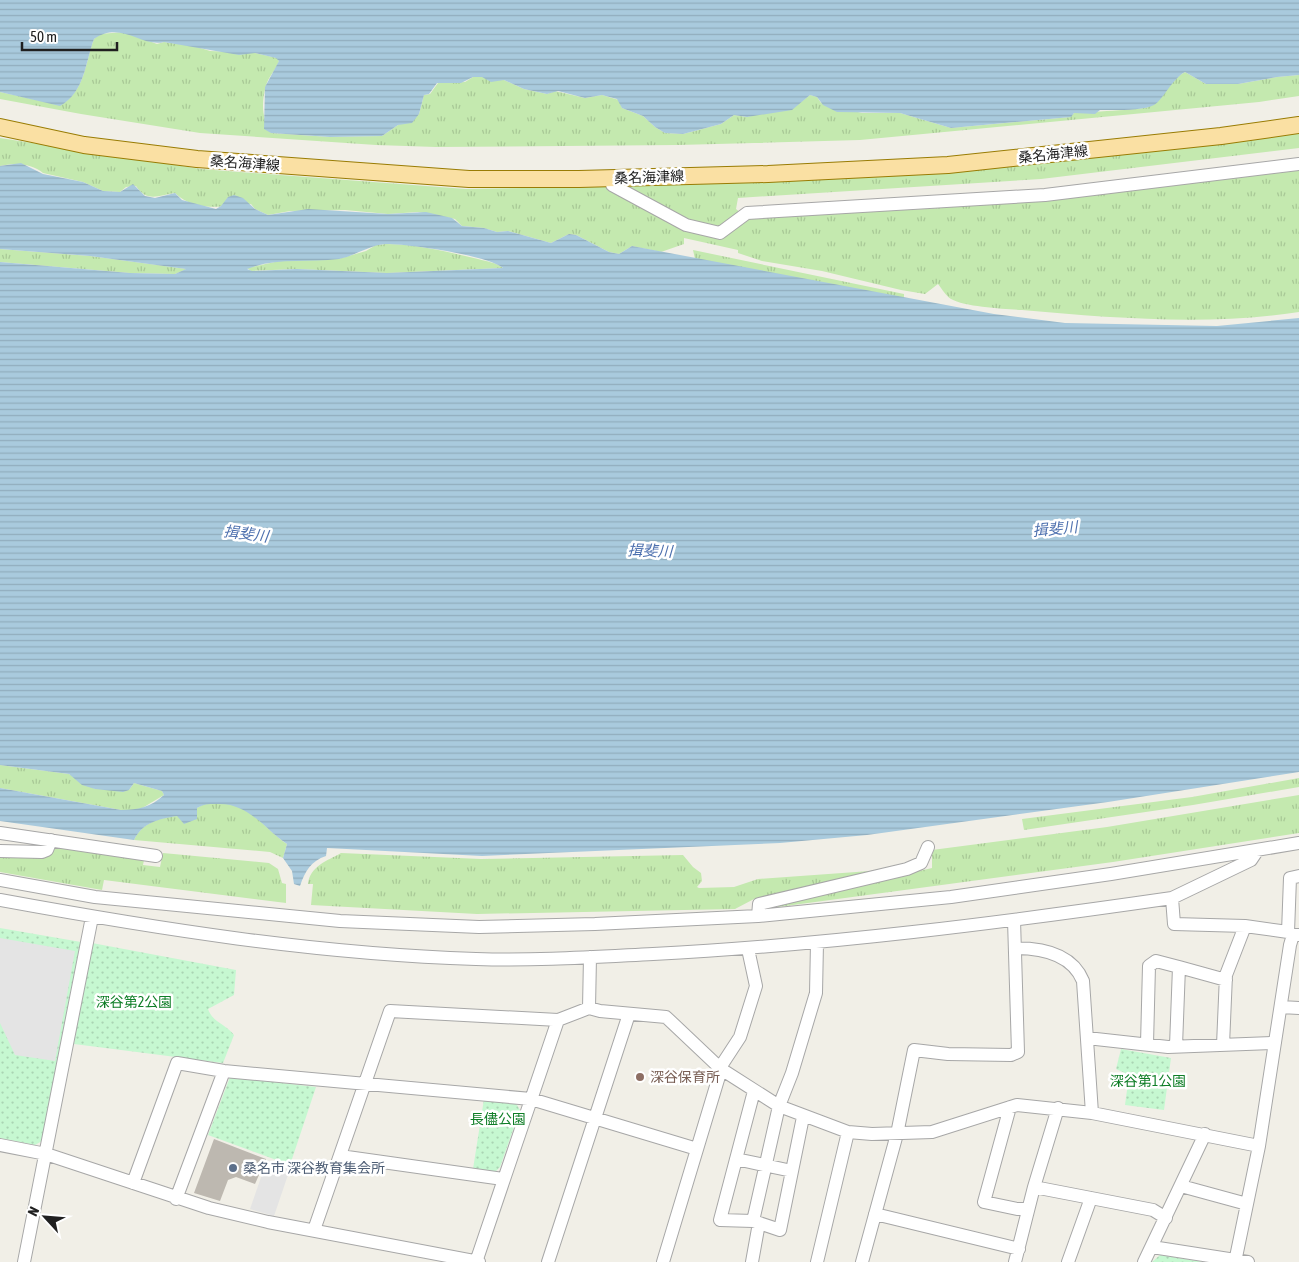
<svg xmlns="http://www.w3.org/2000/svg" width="1299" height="1262" font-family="'Asap Condensed','Noto Sans JP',sans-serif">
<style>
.grass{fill:url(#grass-tufts)}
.park{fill:url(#park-dots)}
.parking{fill:#e4e4e4}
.water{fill:url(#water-rules);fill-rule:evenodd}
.building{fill:#bdb8b0}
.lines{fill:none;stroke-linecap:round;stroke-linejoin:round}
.minor-casing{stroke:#a7a7a7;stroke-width:14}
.major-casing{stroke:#997c04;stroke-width:18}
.minor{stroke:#fff;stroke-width:12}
.major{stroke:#fae0a3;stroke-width:16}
.education-dot{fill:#8d6e63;stroke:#fff;stroke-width:2}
.service-dot{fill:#5c6f8a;stroke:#fff;stroke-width:2}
.labels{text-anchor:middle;stroke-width:5;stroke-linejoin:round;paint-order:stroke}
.street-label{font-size:14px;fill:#202020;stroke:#fff}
.park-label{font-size:14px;fill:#0f7e27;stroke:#fff}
.education-label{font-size:14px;fill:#785e54;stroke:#fff;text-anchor:start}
.service-label{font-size:14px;fill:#4e5e75;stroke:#fff;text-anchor:start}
.water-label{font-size:15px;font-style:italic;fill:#4e71af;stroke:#fff}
</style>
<defs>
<pattern id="grass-tufts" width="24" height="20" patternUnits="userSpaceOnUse" patternTransform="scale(1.25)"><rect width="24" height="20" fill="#c4e9af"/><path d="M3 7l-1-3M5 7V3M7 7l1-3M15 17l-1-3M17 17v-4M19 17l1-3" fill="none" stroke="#a8c896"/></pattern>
<pattern id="park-dots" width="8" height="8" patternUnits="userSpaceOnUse" patternTransform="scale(1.25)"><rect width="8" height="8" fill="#c6f8d1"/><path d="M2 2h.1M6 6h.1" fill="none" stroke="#aad4b3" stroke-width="1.8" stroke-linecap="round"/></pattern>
<pattern id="water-rules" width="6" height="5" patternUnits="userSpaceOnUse" patternTransform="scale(1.25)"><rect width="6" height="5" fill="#a9cadd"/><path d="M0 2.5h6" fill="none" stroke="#91adbd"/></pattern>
</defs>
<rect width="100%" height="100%" fill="#f1efe7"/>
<!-- grass -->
<path class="grass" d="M124,32L157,44L164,42L194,46L210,51L255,53L277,58L279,61C276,70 268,77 266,86C261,103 262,119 271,133L330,137L382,136L398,125L419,114L424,95L430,94L438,83L465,82L473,77H482L504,80L524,89L547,94L555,91L585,98L602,95L619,100L622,108L643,116L655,127L665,133L683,134L721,124L734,115L747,117L801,102L810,95L817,97L821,103L862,113H900L951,128L1070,117L1074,113C1085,112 1142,110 1148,107C1163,99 1171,79 1185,72L1206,84H1238L1277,77L1299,75V96L1259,102L860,140L678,145L436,147L376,145L200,133L81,114L0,99V92L60,105C85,92 85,63 94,39L100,34Z
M1299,131V148L1041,179L738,198L736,209L746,217L926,209L1044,200L1299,169V312C1209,326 1112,318 1022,310C1005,309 965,307 951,299C946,296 942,289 938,284L925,294L901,290L822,271L762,261L738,253V250L684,238V244L661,252L632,246L619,254L609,252L576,235L569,234L551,243L508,231L497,232L484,228L462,226L455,219L418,212L388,214L345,210L290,211L268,215L255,209L251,204C226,206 195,213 175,193C159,195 147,203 136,186L126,187L120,192L103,191L83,182L43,173C32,163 13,163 0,166V138L201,169L466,189L584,187Z
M386,244C417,244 448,252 478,259C488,262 495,262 503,268L387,273L297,269L251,271L247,268L284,260L338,259L366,251L376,245Z
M0,249L90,256L187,269L175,274L130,273L0,262Z
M693,250L904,294V298L695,259Z
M0,765L69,774L95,789L129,790L134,783L162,791L164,795L139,810H121L0,788Z
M1299,778V787L1193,805L1024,830L1022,819L1192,797Z
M1299,795V833L1113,862L778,907L777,904L932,868V850L1107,827Z
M228,803C253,808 267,831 287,844L283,858L270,852L134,840C145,816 174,816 197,814V808L204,804Z
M55,846L144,860L143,865L160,867L163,853L269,863L278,869L282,883L286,884V903L104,880L102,890L0,872V856H44L53,851Z
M341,853L481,859L683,855L693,867L701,873L702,881L697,887L699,888L734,887L758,879L898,869L754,899L735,909L477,914L311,905L313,884H308C310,866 327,861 341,853Z"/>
<!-- park -->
<path class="park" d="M0,928L81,942L42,1141L35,1145L0,1138Z
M92,943L236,970L234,995L208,1009C213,1023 226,1024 234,1035L223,1063L74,1044Z
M1121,1049L1171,1058L1164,1110L1125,1105L1129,1075L1116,1069Z
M230,1077L316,1087L290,1165L208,1135Z
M484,1099L515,1102L520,1110L500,1167L494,1173L473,1169Z
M1160,1255L1204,1262H1152Z"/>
<!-- parking -->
<path class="parking" d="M0,938L75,951L55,1061L15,1055L0,1023Z
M267,1160L290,1169L274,1216L250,1209Z"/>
<!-- water -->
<path class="water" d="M0,0H1299V75L1277,77L1238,84H1206L1185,72C1173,78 1162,101 1154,105C1143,111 1113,110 1100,110L1095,114L1074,113L1071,117L951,128L900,113L837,112L823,105L817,97L810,95L792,110L747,117L734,115L721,124L683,134L665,133L655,127L643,116L622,108L617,99L602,95L585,98L558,91L547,94L524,89L504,80L491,82L482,77H473L461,83H437L429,94L424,95L419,114L412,123L398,125L382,136L330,137L271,133L264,129L265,87L279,61L276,58L255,53L239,55L164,42C142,48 121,20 94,39C85,63 85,92 60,106L0,92Z
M21,163L43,174L83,182L103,191L120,192L133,184L145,196L155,198L175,193L182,200L216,209L221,206L228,197L234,195L243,198L255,209L268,215L308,209L388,214L426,212L452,218L462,226L484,228L497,232L508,231L551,243L569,234L576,235L609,252L619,254L632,246L994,314L1065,323L1217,326L1299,318V772L1108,802L867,835L780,843L482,856L327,848L326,856C311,861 305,871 300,886L294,884L292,871L283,858L287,844C263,828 248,802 216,804C208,804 204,804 197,808V819L184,824L177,816C159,819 143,822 134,840L0,821V788L121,810C138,810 151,807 164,795L162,791L134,783L129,790L123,792L95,789L82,785L69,774L0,765V262L130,273L175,274L186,269L90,256L0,249V166ZM386,244C408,244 487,255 503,268L387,273L297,269L252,271L247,269C277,257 307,263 339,259C355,256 369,245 386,244Z"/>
<!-- building -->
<path class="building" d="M214,1139L266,1159L255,1184L236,1177L228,1180L220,1201L194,1193Z"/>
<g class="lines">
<!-- minor casing -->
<g class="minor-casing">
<path id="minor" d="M611,178L612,185L686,225L720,233L747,213L1045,195L1299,164
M0,833L156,856
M0,851L42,852L47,850L51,840
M0,880L95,897L340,921L479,927L595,924L758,916L951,897L1111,874L1299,843
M1172,898L1251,860L1257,851
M0,900C158,929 316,954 476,959C535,961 594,957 653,954C827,945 999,923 1172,898L1174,924L1245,926L1288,932L1293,935
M758,916L759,904L907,869L921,863L928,847
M1288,932L1290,878L1299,876
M1015,948C1041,948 1072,954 1083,981L1092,1113
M1179,967L1226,980
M1281,1007L1299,1008
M589,1008L590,957
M1087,1038L1168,1047L1275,1043
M1147,1044L1149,966L1156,961L1179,967L1176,1046
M1223,1045L1226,975L1245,926
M754,1091L720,1220L753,1221L780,1230L803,1117
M1010,1107L984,1202L1017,1209H1028
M0,1145L46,1154L209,1208L268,1222L479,1262
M340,1156L503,1179
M736,1159L792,1171
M133,1183L177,1063L224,1071L531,1099L697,1149
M1181,1186L1247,1204
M1034,1187L1153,1210L1166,1218
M176,1199L224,1071
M875,1214L1019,1249
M753,1221L779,1106L792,1073L816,993L817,943
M314,1230L390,1011L558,1020
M1152,1247L1248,1262
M24,1262L92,917
M476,1262L558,1020L589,1008L600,1011L666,1017L721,1069L779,1106L848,1132L872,1134L932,1132L1017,1105L1092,1113L1259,1146
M548,1262L629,1014
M663,1262L723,1063L740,1037L756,986L748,949
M752,1262L759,1223
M817,1262L848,1132
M862,1262L897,1134L914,1050L948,1054L1011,1055L1018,1052L1014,920
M1015,1262L1034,1187L1058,1108
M1068,1262L1091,1198
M1144,1262L1205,1134
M1235,1262L1259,1146L1290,945L1293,935H1299"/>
</g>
<!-- major casing -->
<g class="major-casing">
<path id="major" d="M0,127L84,145L197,159L469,179H579L768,174L948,165L1221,136L1299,125"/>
</g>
<!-- minor -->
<use href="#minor" class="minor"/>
<!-- major -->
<use href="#major" class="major"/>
</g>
<!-- markers -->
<circle class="education-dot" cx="640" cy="1077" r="5"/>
<circle class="service-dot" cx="233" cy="1168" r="5"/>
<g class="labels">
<!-- street labels -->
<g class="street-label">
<text transform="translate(1053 154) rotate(-6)" y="5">桑名海津線</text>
<text transform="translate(245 163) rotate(4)" y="5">桑名海津線</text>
<text transform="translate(649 177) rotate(-2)" y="5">桑名海津線</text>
</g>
<!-- park labels -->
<g class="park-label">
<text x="134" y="1007">深谷第2公園</text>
<text x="1148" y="1086">深谷第1公園</text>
<text x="498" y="1124">長儘公園</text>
</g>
<!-- education labels -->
<g class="education-label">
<text x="650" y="1082">深谷保育所</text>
</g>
<!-- service labels -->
<g class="service-label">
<text x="243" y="1173">桑名市 深谷教育集会所</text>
</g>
<!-- water labels -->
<g class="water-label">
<text transform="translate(1055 529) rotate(-5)" y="5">揖斐川</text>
<text transform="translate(246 534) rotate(7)" y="5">揖斐川</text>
<text transform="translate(650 551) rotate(2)" y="5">揖斐川</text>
</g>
</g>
<!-- north arrow -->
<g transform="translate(45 1217) rotate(296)" stroke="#ffffff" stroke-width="4" paint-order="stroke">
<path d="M0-4L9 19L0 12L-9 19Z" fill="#202020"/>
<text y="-8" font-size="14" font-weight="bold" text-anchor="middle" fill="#202020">N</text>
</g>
<!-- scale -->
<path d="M22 42v8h95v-8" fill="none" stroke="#202020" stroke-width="2.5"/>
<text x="30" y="42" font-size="15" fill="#202020" stroke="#ffffff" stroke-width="4" paint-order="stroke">50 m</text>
</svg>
